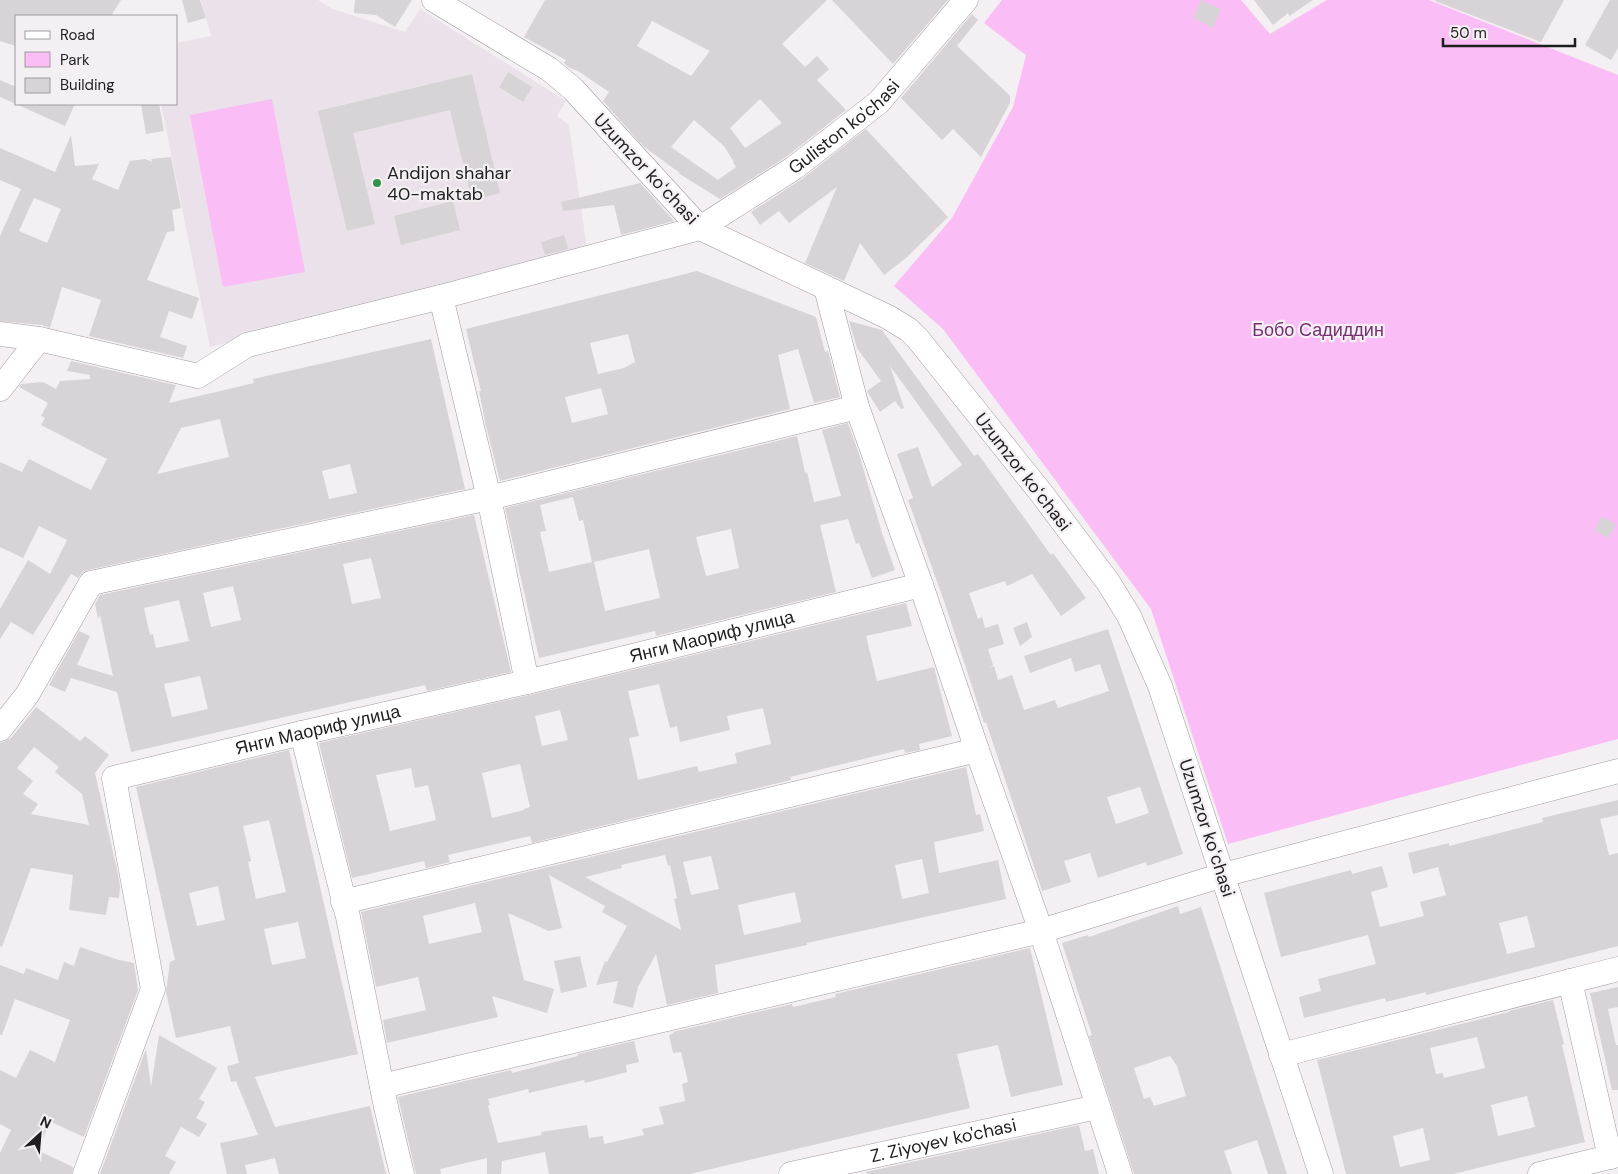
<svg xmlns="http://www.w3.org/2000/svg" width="1618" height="1174" font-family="'DM Sans',sans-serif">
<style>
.built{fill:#ebe1ea}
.green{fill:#fabdf6}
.building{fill:#d7d3d7;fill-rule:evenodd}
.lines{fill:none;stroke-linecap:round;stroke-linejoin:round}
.minor-casing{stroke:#a09ca0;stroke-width:25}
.minor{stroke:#fff;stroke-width:24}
.poi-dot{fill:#30944a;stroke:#f4eff3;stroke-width:2}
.labels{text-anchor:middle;stroke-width:4.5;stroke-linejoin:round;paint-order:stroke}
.street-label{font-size:18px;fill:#1f1e1f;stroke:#f4eff3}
.poi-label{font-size:18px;fill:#1f1e1f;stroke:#f4eff3;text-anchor:start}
.park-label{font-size:18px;fill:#762e75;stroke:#f4eff3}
</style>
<rect width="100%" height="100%" fill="#f4eff3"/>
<!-- built -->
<path class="built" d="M201,0H318L333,9L405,32L420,9L566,101L557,116L569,125L587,249L210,347L161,104H176V43L211,36Z"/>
<!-- green -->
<path class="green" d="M1002,0H1241L1270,34L1327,0H1429L1618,75V739L1228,844L1151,609L943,329L894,286L952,218L1013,107L1026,55L984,23Z
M272,99L305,272L223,287L190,115Z"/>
<!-- building -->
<path class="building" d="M0,0H121L111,16H16V46L0,41Z
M182,0H200L206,18L188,23Z
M355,0H412L395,27L376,15L354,13Z
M545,0H827L782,44L805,67L817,56L829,69L817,80L846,110L786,157L720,199L678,173H680L643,146L603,101L609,92L578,71L568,67L564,63L566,60L524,37ZM652,21L710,51L691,76L637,46ZM760,99L782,123L745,148L730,128ZM694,120L724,146L734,162H733L736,167L718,180L671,147Z
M832,0H948L893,64Z
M1201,0L1221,9L1213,28L1193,18Z
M1254,0H1313L1289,16L1288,13L1273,25Z
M1435,0H1564L1541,42L1435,1Z
M1610,0H1618V48L1611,60L1585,45Z
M972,14L978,20L957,46L1005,91L1010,96V103L981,157L953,129L942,140L901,98Z
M508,72L532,87L523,102L499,87Z
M472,74L500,193L472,200L450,110L353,133L375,224L347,231L318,111Z
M0,80L16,87V104H75L65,126L0,97Z
M141,104H159L164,131L146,134Z
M866,129L948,217L906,258L884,275L860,243L844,281L805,263L837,187L789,223L779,211L760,225L751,212L802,179Z
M71,135L75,166L99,164L92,179L118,190L130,161L145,159L152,162L151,159L171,157L181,208L172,210L175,231L167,232L147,280L199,298L192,319L169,311L160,337L187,346L183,358L89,336L101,300L62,287L50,328L42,325L0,321V236L21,189L0,180V148L55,172ZM34,198L61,209L47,243L19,231Z
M640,183L674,221L621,235L614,205L563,211L561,202Z
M453,201L460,230L401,245L394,216Z
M564,235L568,249L545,255L541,242Z
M697,271L816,317L825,352L828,351L840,397L814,403L798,349L778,355L790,409L500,481L486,426L479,391H481L466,329ZM628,334L635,362L624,368L598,374L590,343ZM601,388L608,414L572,423L565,397Z
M849,321L882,330L974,456L978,454L1051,555L1053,553L1086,598L1061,616L1032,574L1007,586L1005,581L969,593L978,619L982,617L985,628L998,624L1004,644L988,649L993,665L990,668L994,666L998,680L1012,675L1024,710L1055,700L1058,708L1109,691L1100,664L1075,672L1071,658L1030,673L1024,656L1108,629L1183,854L1147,866L1146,862L1098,878L1090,853L1064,861L1071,882L1042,891L986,722L984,723L945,604L908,500L913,498L897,454L918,447L932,487L962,465L890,366L904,408L901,409L895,401L880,412L867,391L881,381L857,348ZM1140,787L1149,813L1116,824L1107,797Z
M431,339L465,489L88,570L83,572L78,578L71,574L33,635L11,622L0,639V609L28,560L50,574L67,540L39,526L23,558L0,547V462L22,472L29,459L91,490L107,459L41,425L45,418L41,416L48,403L19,387L21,384L43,382L56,389L60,381L90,379V375L67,371L71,361L175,385H176L169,403L254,383L253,379ZM220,419L229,457L157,474L181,428ZM350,464L357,493L329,499L322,471Z
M848,423L859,454L883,536L895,570L872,578L859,543L856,544L848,519L820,525L836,592L656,636L655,631L539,658L505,508L797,436L805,473L807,472L814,502L841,496L822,430ZM573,497L579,521L583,520L592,562L549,572L540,532L546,531L540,505ZM731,529L739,568L706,576L696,537ZM649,549L660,598L605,611L594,562Z
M474,515L511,672L427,691L425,685L131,752L117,692L71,678L65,692L49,685L79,631L90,636L77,665L113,676L100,615L98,619L95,604L100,595ZM371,558L381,598L352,604L343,564ZM233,586L241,620L211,627L203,593ZM179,600L189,641L156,648L153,634L150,635L144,608ZM200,676L208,709L172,717L164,684Z
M1602,516L1616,525L1608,538L1594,530Z
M906,603L912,626L866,636L877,681L934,667L952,736L919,744L920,750L905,753L904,749L790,777L791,780L532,843L530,836L448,855L450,862L426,868L424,861L352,878L319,743L530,695ZM659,684L670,728L677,726L680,742L730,730L727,716L763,708L771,744L735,753L737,763L699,772L697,766L638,780L629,738L639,736L628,691ZM560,710L568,740L542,746L535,716ZM520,764L530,807L524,809V810L492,818L482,773ZM411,768L415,788L428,785L436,820L390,831L376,775Z
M1027,622L1032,637L1020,646L1013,628Z
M36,707L80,741L85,736L109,755L95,773L118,874L120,886L119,898L109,897L106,915L69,910L73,875L31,868L2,947L0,946V743L11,738ZM34,747L59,767L55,772L82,794L89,825L31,814L38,804L23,794L33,781L17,768Z
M289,750L358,1054L255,1077L275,1127L370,1106L386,1174H279L275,1158L245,1165L247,1174H227L220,1143L258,1135L236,1081L231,1082L227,1066L239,1063L230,1026L176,1038L166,992L170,962L175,960L136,787ZM269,820L286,892L256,899L248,862L251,861L243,826ZM218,886L225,920L197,926L189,893ZM298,922L306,958L272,965L264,929Z
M966,767L976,815L980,814L984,831L934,842L939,873L998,860L1006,899L807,943V945L715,965L718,993L667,1005L656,954L638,987L633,1008L613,1003L618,981L596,985L605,961L607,962L627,926L602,912L605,906L549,875L562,928L549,931L508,913L524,980L554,989L547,1013L492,996L498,1017L387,1043L383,1020L426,1010L418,977L376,987L361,912ZM665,855L668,866L670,865L677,898L674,899L681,930L585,877L622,868L621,865ZM711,856L719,889L691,895L683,862ZM922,859L929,893L902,899L895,865ZM795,892L801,922L744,935L738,905ZM475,903L482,932L429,944L423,916Z
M1618,800V815L1600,819L1609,855L1618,853V946L1426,995V992L1386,1002L1385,998L1304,1018L1299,997L1321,991L1318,979L1376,964L1368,935L1281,957L1264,893L1351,870L1352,874L1382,866L1388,887L1371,892L1380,927L1424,916L1420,902L1446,895L1438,867L1413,874L1408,853L1449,843V846L1543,822L1542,818ZM1527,916L1535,947L1507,954L1499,923Z
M1178,906L1180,914L1201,907L1287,1174H1268L1257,1140L1224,1151L1232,1174H1134L1089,1036L1092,1035L1062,943L1088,935L1089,937ZM1170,1056L1177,1066L1186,1096L1154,1106L1150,1097L1144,1099L1134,1068Z
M80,947L119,960L134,963L138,990L84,1137L51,1122L37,1150L73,1167L72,1174H0V1153L11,1130L0,1124V1070L16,1078L30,1050L55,1062L70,1020L15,999L2,1035H0V965L24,974L26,968L58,980L64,962L74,966Z
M1030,948L1063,1085L1011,1097L998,1045L957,1054L970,1108L690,1174H549L545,1152L502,1161L501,1174H487V1158L440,1169L441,1174H416L398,1097L511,1070L512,1073L578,1056V1054L634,1041L639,1062L626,1065L627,1072L585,1083L584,1080L529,1093L528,1089L488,1099L490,1105L488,1106L498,1143L542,1135L541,1132L587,1125L589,1138L603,1136L604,1144L644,1135L642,1129L664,1124L659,1107L685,1101L682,1084L688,1082L681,1052L673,1053L669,1035L674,1033L673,1032L792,1004L793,1007L836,997L835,994Z
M580,956L587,987L561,993L554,961Z
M1618,987V1007L1608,1009L1616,1045H1618V1090H1612L1590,993Z
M1553,1000L1564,1044L1562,1045L1585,1142L1453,1174H1346L1317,1060L1509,1012V1011ZM1477,1037L1485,1068L1444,1078L1443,1073L1436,1074L1430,1048ZM1527,1096L1535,1127L1498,1136L1491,1105ZM1423,1128L1430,1160L1400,1167L1393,1136Z
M159,1035L217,1068L199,1099L205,1102L196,1118L207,1124L199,1137L181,1127L165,1156L176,1162L169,1174H100L146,1049L151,1087Z
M1079,1125L1085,1151L1093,1149L1099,1174H867L866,1172Z"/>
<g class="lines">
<!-- minor casing -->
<g class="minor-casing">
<g id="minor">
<path d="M434,0L549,69L573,89L700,228L888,317L909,330L918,339L1042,494L1108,582L1129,616L1160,686L1321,1174"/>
<path d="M826,288L857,407L921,585L977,750L1041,931L1120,1174"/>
<path d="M441,297L489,498L527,682"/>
<path id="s1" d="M0,334L39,339L198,376L247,345L441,297L700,228L794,168L879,102L966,0"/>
<path d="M0,389L39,339"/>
<path d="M0,729L27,695L91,583L489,498L857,407"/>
<path d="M302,733L348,917L386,1107L402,1174"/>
<path d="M343,902L977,750"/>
<path d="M1570,981L1610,1157"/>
<path d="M1281,1055L1618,969"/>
<path d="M382,1086L1041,931L1223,875L1618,771"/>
<path id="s2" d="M85,1174L153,989L114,778L302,733L527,682L921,585"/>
<path id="s3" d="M791,1174L1097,1107"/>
<path d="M1540,1174L1618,1155"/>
</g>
</g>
<!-- minor -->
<use href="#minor" class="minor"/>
</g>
<!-- markers -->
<circle class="poi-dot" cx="377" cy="183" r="5"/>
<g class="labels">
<!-- street labels -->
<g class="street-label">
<text dy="6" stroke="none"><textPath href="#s1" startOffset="905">Guliston ko'chasi</textPath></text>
<text transform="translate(646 169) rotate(47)" y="6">Uzumzor koʻchasi</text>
<text transform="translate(1023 472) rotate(52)" y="6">Uzumzor koʻchasi</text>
<text dy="6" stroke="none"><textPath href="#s2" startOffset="1026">Янги Маориф улица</textPath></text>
<text dy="6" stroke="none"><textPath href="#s2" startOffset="621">Янги Маориф улица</textPath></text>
<text transform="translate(1207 828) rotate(72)" y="6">Uzumzor koʻchasi</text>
<text dy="6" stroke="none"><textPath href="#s3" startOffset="156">Z. Ziyoyev ko'chasi</textPath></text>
</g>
<!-- poi labels -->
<g class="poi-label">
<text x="387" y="179">Andijon shahar<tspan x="387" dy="21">40-maktab</tspan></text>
</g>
<!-- park labels -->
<g class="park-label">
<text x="1318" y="336">Бобо Садиддин</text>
</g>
</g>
<!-- legend -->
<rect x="15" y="15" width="162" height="90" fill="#f4eff3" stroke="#9f9b9e"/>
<rect x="25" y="31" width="25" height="8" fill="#ffffff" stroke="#9f9b9e"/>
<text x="60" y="40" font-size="15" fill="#1f1e1f">Road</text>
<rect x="25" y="52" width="25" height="15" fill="#fabdf6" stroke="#9f9b9e"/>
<text x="60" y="65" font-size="15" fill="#1f1e1f">Park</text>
<rect x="25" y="78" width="25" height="15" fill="#d7d3d7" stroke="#9f9b9e"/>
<text x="60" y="90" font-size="15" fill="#1f1e1f">Building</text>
<!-- north arrow -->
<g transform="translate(40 1134) rotate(26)" stroke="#f4eff3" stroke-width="4" paint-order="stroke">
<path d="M0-4L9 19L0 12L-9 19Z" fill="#1f1e1f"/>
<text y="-8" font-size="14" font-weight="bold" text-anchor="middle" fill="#1f1e1f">N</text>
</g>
<!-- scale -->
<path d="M1443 38v8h132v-8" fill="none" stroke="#1f1e1f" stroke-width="2.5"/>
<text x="1450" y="38" font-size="15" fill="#1f1e1f" stroke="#f4eff3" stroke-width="4" paint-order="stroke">50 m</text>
</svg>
